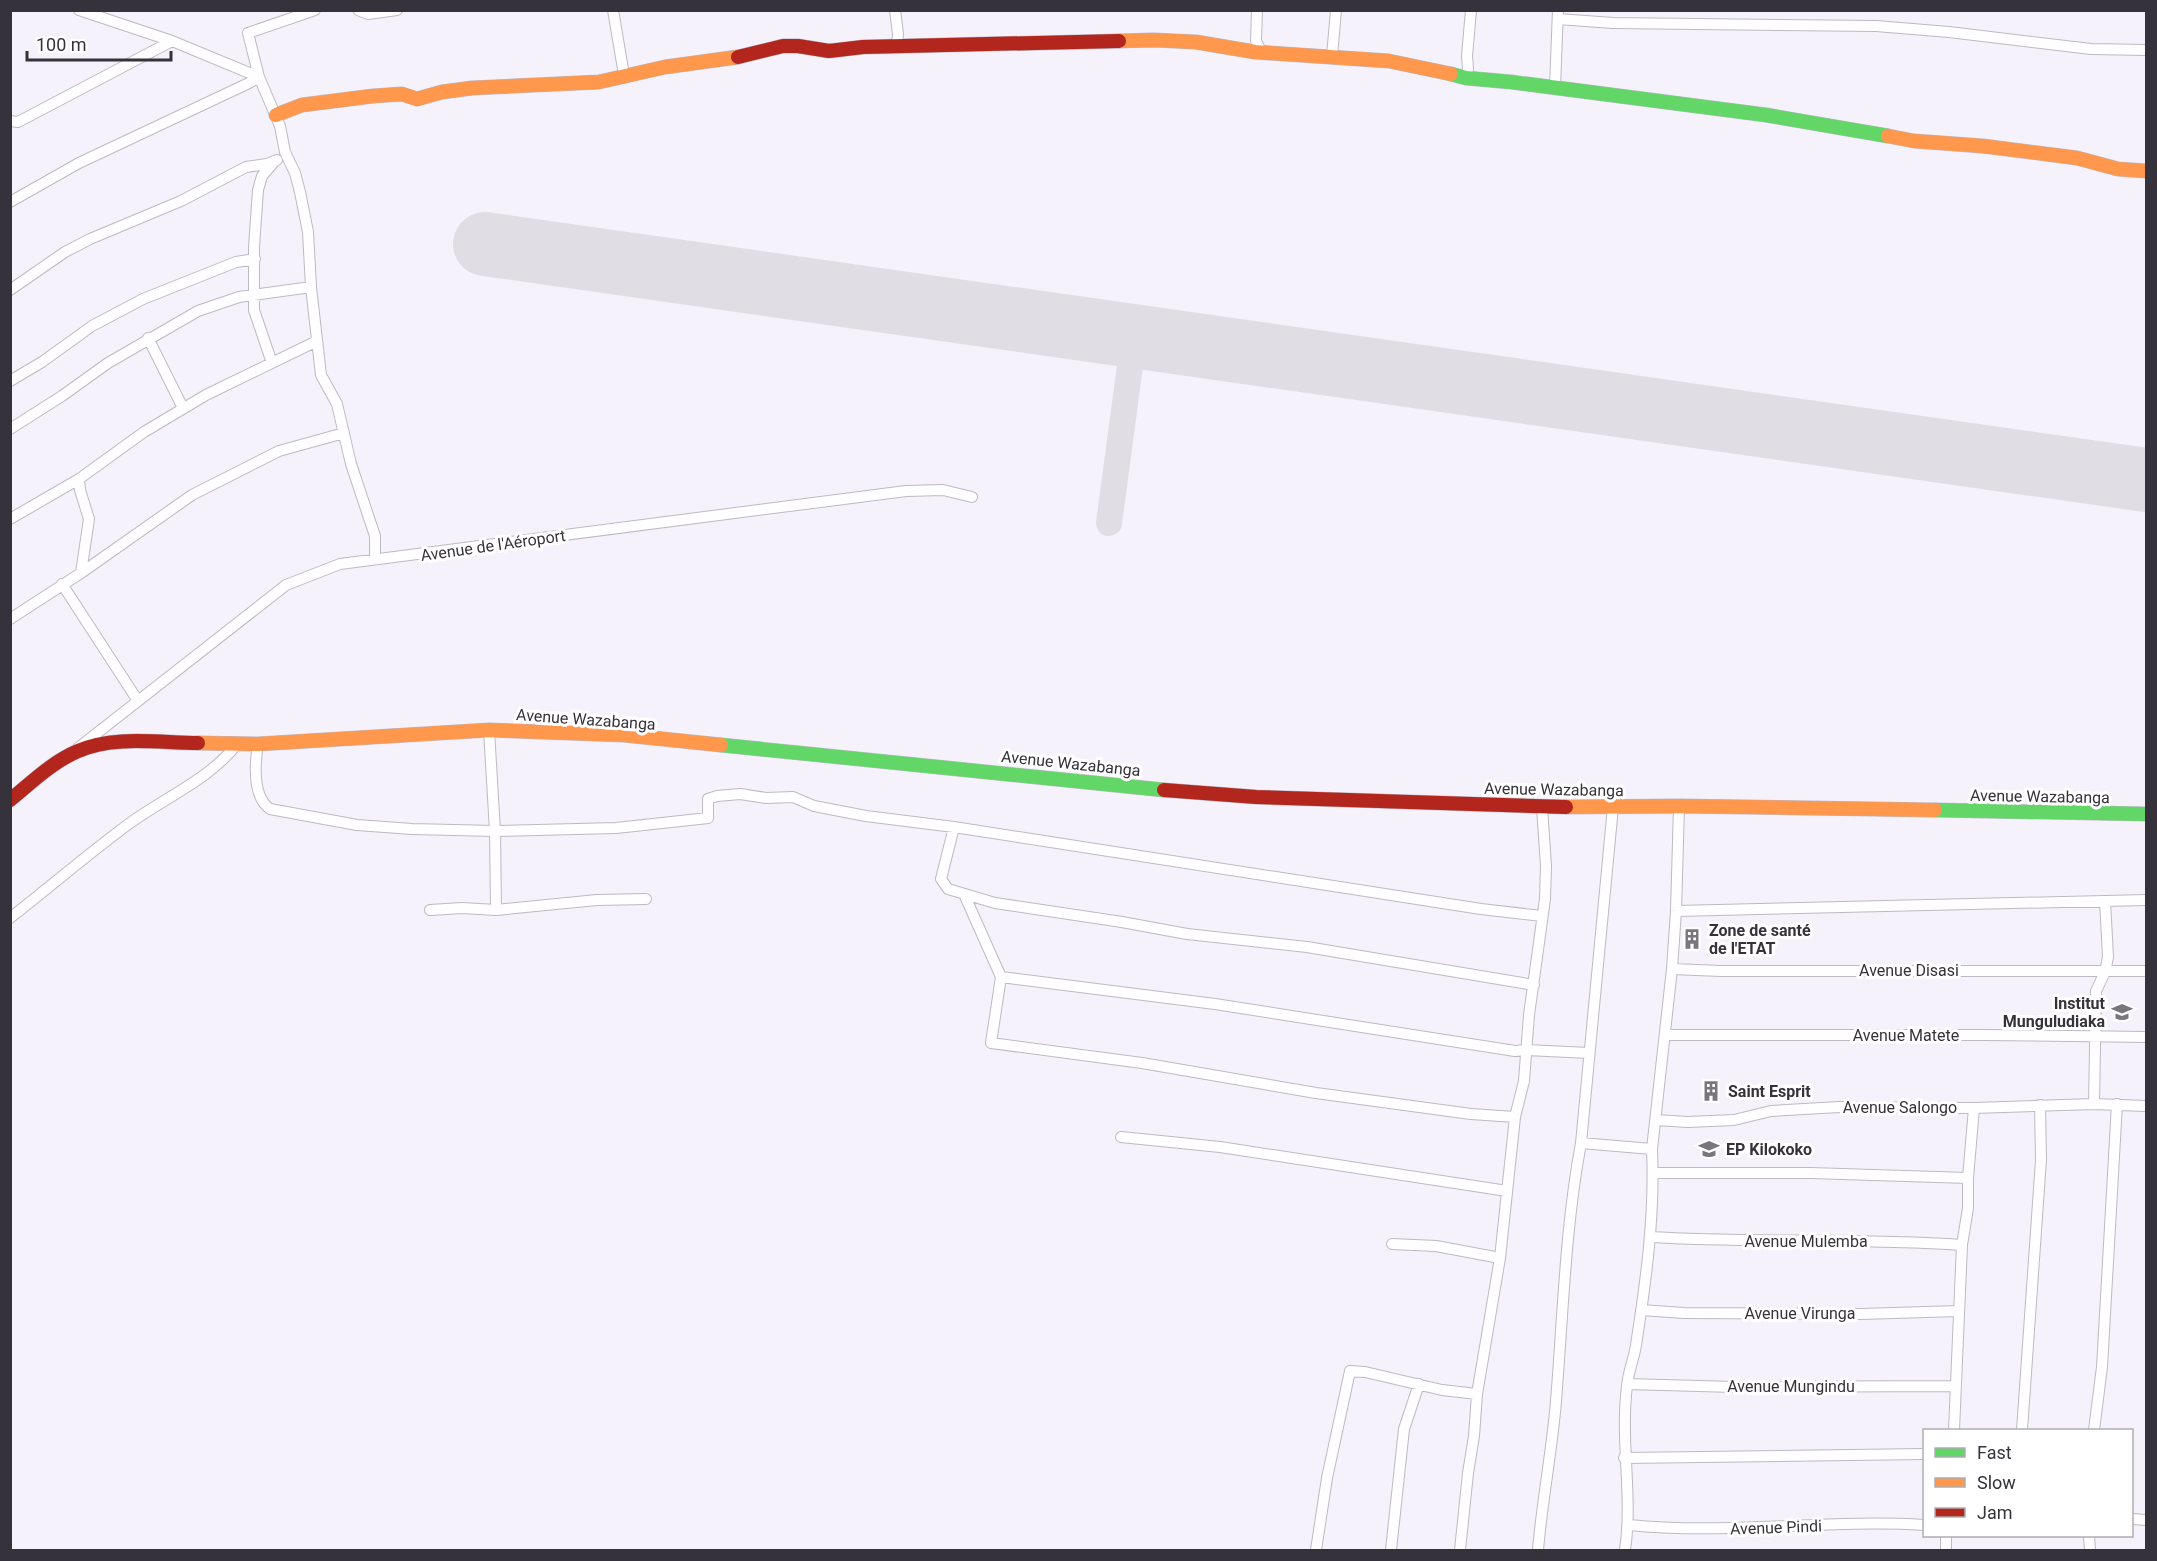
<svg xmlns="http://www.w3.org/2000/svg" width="2157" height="1561" font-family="Roboto,sans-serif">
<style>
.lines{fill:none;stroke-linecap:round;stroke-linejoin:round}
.taxiway{stroke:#e0dee4;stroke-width:26}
.runway{stroke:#e0dee4;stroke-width:64}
.street-casing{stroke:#bdbac3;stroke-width:12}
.fast-casing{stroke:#bdbac3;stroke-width:15}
.slow-casing{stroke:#bdbac3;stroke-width:15}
.jam-casing{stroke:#bdbac3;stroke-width:15}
.street{stroke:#fefdff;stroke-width:10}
.fast{stroke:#63d668;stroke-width:14}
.slow{stroke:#ff974d;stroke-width:14}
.jam{stroke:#b3261e;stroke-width:14}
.labels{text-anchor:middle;stroke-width:6;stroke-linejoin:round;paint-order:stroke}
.street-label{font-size:16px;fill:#35323b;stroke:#fff}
.poi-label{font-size:16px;font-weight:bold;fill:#35323b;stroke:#fff;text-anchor:start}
</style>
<rect width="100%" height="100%" fill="#f5f2fc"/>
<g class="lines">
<!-- taxiway -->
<path class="taxiway" d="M1109,523L1134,336"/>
<!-- runway -->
<path class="runway" d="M485,244L2146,480"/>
<!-- street casing -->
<g class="street-casing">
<path id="street" d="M79,10L172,41L259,77
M315,10L248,33L259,77L280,126L285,152L295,173L300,192L308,232L311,287L321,375L337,404L351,464L375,536V559
M358,10L368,14L397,10
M613,10L624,75
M895,10L898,34L897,47
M1257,10L1256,41L1262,53
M1558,19L1613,23L1876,26L1949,32L2091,49L2146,50
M1332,56L1336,10
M1466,78L1468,69L1467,56L1471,10
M1555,87L1558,10
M10,121L18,122L172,41
M10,202L79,163L249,83L259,77
M10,290L65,252L90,239L181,201L246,167L267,164L277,160
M148,338L183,408
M272,363L254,310V247L258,190L262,176L274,162
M10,381L42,362L92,326L143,299L236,262L255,259
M10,429L62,396L108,363L198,311L239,297L311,287
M79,479L80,490L89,519L81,573
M10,519L79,479L144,432L206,395L317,341
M62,584L138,701
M10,619L81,573L192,495L279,451L344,433
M489,730L495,831L496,910
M258,744C255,763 252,796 270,809L357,825L412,829L495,831L616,828L708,818V799L717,796L740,794L766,798L793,797L814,806L866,816L954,827L1481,909L1542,916
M78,748L286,585L340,564L906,491L943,490L972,497
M954,827L941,879L948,889L995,903L1122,922L1187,934L1307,947L1534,985
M964,894L1001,977L991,1043L1142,1063L1316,1093L1471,1114L1515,1117
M430,910L462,908L496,910L597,900L646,899
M1676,911L2146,900
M10,918C50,887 89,853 130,823C166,797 210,779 238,743
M1672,969L1721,971H2146
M1001,977L1215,1004L1515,1051L1527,1050L1589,1053
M1665,1035H1985L2146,1037
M2094,1104L2096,991L2105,972L2108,957L2105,901
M1656,1120L1688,1122L1734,1120L1771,1111L1839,1107L1974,1108L2094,1104L2146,1106
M1121,1137L1220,1147L1507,1191
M1581,1143L1652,1149
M1653,1173H1810L1968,1178
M1650,1237C1754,1243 1858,1238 1962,1245
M1392,1244L1436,1246L1500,1258
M1641,1310L1684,1313L1861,1314L1959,1311
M1627,1384L1735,1387L1956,1386
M1954,1430L1962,1245L1968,1208V1178L1974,1108
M2022,1430L2041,1160L2040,1105
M2094,1430L2102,1367L2117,1104
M1624,1458L1924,1454
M2132,1519L2146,1520
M1629,1525C1727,1535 1826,1519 1924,1525
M2089,1536L2090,1550
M1316,1550L1327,1478L1350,1371L1365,1372L1442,1390L1477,1394
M1391,1550L1404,1429L1419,1384
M1460,1550L1468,1473L1474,1436L1477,1394L1500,1258L1515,1117L1524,1081L1529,1015L1545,899L1546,866L1542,807
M1538,1550C1542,1501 1552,1451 1556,1401C1563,1315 1565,1229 1581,1143L1613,807
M1625,1550C1633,1496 1620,1441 1627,1386C1628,1372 1634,1359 1636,1345C1646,1281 1655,1215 1652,1149L1672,969L1676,911L1679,806
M1946,1550V1536"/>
</g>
<!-- fast casing -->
<g class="fast-casing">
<path id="fast" d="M1451,74L1466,78L1511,82L1766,115L1888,136
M721,745L1164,790
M1935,810L2146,814"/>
</g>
<!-- slow casing -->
<g class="slow-casing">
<path id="slow" d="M1119,41L1153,40L1196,42L1255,52L1389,61L1451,74
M276,115L302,105L373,96L402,94L417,99L442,92L472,88L599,82L665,67L738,57
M1888,136L1914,141L1983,146L2077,158L2118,169L2146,171
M198,743L258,744L489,730L624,735L721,745
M1566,807L1679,806L1935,810"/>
</g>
<!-- jam casing -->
<g class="jam-casing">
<path id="jam" d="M738,57L783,46H798L829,51L863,47L1119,41
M1164,790L1256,797L1566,807
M10,800C31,783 52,762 78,751C114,735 160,743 198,743"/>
</g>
<!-- street -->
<use href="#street" class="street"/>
<!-- fast -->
<use href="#fast" class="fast"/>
<!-- slow -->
<use href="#slow" class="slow"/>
<!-- jam -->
<use href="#jam" class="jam"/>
</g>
<!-- icons -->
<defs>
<g id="building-bare" transform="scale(1.62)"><path d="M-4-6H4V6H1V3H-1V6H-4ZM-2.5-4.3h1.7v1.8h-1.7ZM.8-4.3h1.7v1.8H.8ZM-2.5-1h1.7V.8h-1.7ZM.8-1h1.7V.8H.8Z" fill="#78757f" stroke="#fff" stroke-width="2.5" paint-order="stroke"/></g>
<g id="school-bare" transform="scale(1.62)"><path d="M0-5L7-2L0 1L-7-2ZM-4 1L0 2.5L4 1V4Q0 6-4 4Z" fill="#78757f" stroke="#fff" stroke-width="2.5" paint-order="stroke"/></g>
</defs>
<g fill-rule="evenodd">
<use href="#building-bare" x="1692" y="939"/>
<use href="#school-bare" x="2122" y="1012"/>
<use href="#building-bare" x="1711" y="1091"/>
<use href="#school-bare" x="1709" y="1149"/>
</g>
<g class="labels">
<!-- street labels -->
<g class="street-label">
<text transform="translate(493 545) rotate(-8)" y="6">Avenue de l'Aéroport</text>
<text transform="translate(586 719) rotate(4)" y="6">Avenue Wazabanga</text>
<text transform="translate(1071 763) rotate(6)" y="6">Avenue Wazabanga</text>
<text transform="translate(1554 789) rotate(1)" y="6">Avenue Wazabanga</text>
<text transform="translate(2040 796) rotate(1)" y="6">Avenue Wazabanga</text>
<text x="1909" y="976">Avenue Disasi</text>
<text x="1906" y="1041">Avenue Matete</text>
<text x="1900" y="1113">Avenue Salongo</text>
<text x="1806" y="1247">Avenue Mulemba</text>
<text x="1800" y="1319">Avenue Virunga</text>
<text x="1791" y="1392">Avenue Mungindu</text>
<text transform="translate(1776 1527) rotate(-2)" y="6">Avenue Pindi</text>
</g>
<!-- poi labels -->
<g class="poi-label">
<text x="1709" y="936">Zone de santé<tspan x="1709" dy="18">de l'ETAT</tspan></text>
<text x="2105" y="1009" text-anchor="end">Institut<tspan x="2105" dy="18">Munguludiaka</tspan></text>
<text x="1728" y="1097">Saint Esprit</text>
<text x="1726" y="1155">EP Kilokoko</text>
</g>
</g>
<!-- border -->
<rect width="2157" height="1561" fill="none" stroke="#35323b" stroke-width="24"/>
<!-- legend -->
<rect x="1923" y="1429" width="210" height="108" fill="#ffffff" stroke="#aeadb1" stroke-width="1.5"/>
<rect x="1935" y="1448" width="30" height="9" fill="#63d668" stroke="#aeadb1" stroke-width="1.5"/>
<text x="1977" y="1459" font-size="18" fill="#35323b">Fast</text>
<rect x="1935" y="1478" width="30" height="9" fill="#ff974d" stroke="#aeadb1" stroke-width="1.5"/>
<text x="1977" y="1489" font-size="18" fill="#35323b">Slow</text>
<rect x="1935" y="1508" width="30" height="9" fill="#b3261e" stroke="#aeadb1" stroke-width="1.5"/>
<text x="1977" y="1519" font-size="18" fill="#35323b">Jam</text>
<!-- scale -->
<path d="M27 51v9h144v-9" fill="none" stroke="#35323b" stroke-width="3"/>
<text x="36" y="51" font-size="18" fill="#35323b" stroke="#ffffff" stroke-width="4.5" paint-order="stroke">100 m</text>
</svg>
